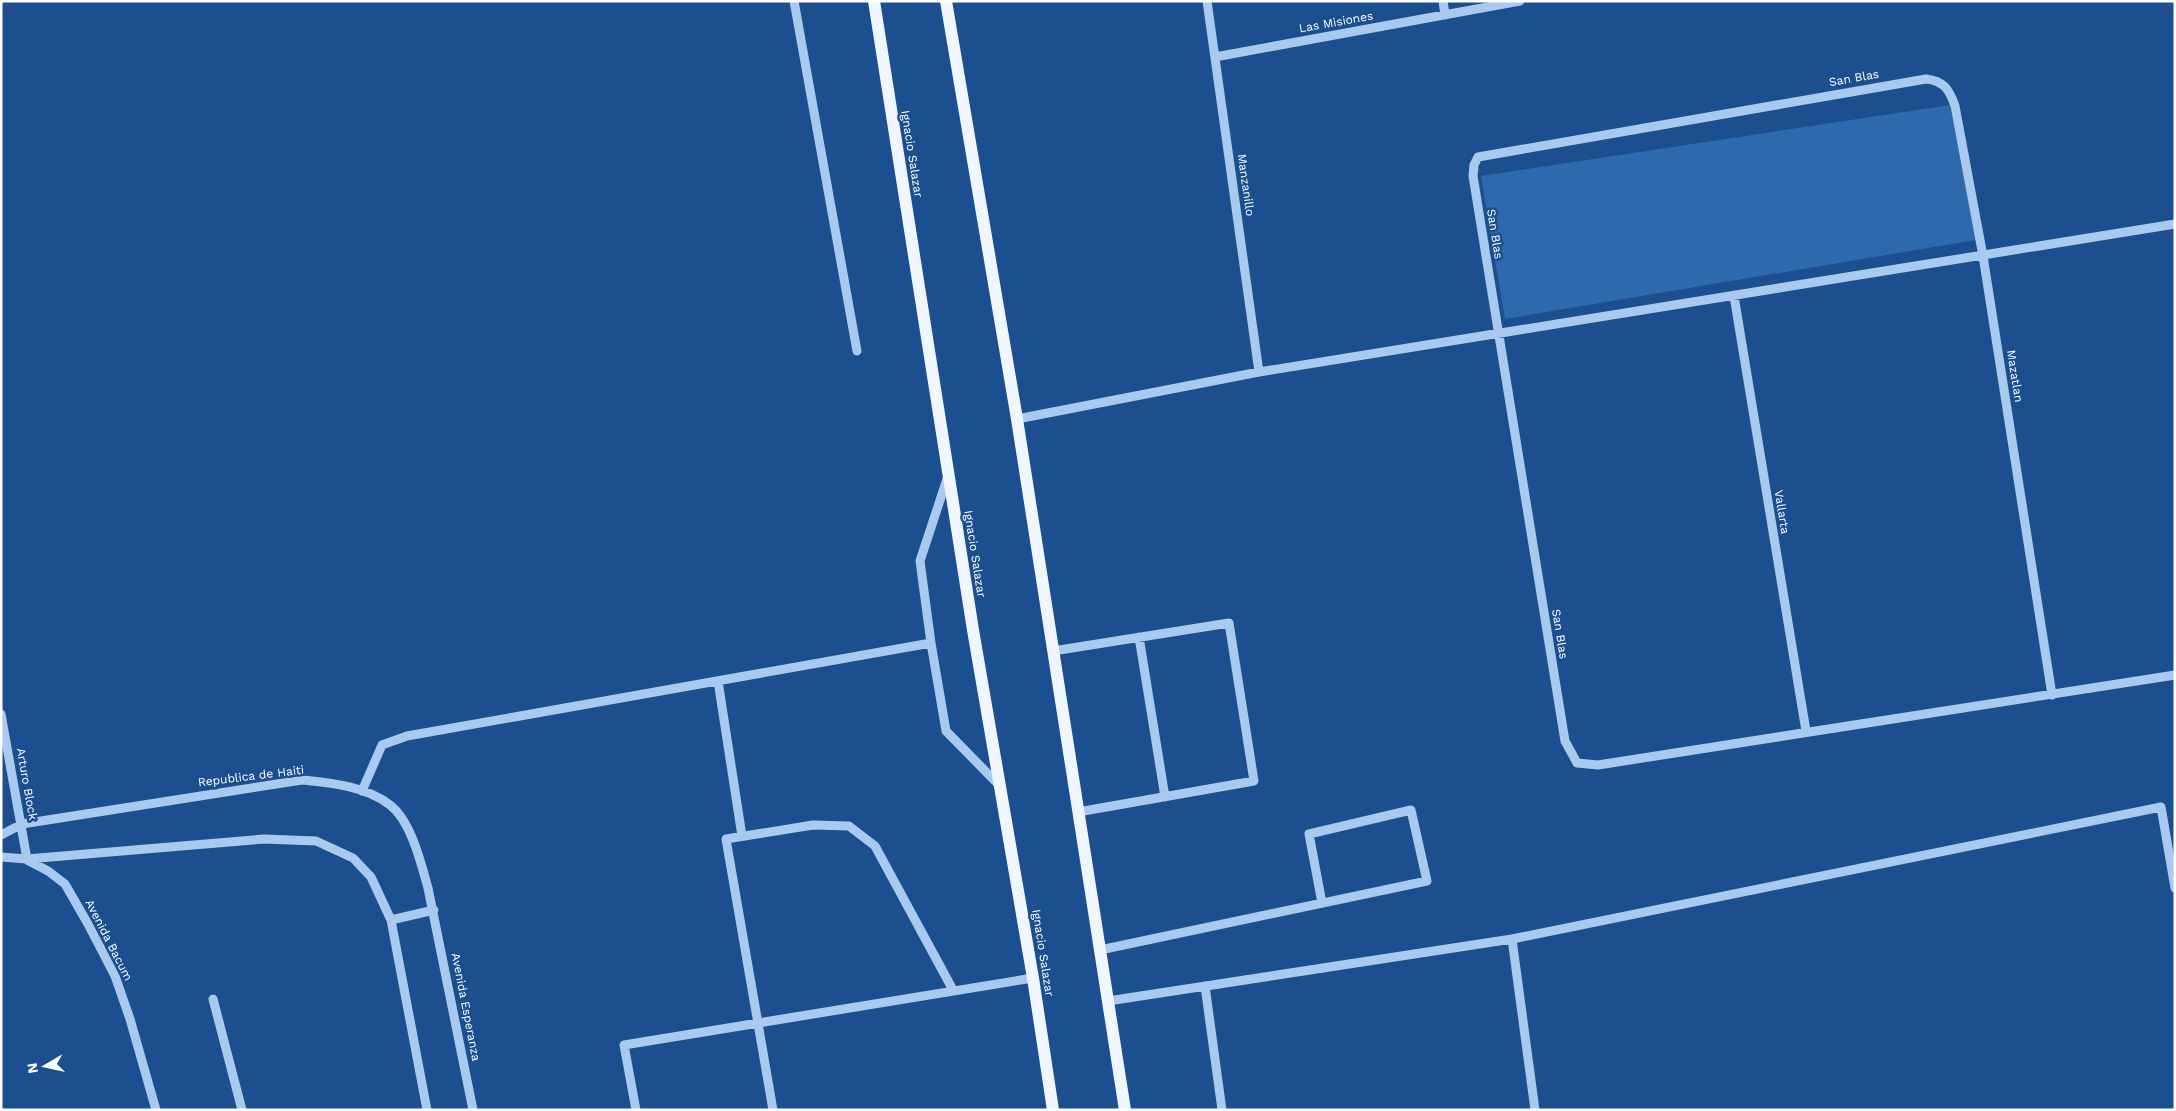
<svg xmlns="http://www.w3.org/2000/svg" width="2176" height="1111" font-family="'Work Sans',sans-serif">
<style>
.green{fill:#2e69ad}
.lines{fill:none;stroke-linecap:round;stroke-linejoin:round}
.minor{stroke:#a9c9ee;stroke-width:9}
.major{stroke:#f0f6ff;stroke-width:12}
.labels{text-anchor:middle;stroke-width:5;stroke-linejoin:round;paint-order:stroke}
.street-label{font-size:12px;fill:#fff;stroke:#1b4f8f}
</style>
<rect width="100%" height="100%" fill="#1b4f8f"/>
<!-- green -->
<path class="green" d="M1950,105L1976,240L1505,319L1481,176Z"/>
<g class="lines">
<!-- minor -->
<path class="minor" d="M794,1L857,351
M1207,1L1259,372
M1443,1L1445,15
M1215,57L1520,1
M1734,296L1806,731
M1017,419L1259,372L2175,224
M948,476L920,561L931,643L946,731L999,785
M1139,637L1165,797
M1053,651L1229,623L1254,781L1078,812
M718,681L742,836
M2052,695L1983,256L1955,106C1949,89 1944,81 1926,79L1478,157L1474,165L1473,176L1565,741L1577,763L1598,765C1790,734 1983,706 2175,675
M1,714L27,859
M362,791L382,745L407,736L931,643
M1,835L22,824L302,780C331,783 366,786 390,805C411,821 421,863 428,888L473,1110
M1,857L27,859L264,839L316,841L353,858L371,877L391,920L427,1110
M27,860L48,871L65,884L88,924L115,976L130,1019L156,1110
M391,920L434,910
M1512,939L2161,807L2175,888
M1100,950L1427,881L1411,810L1309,834L1322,903
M1205,986L1222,1110
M213,999L242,1110
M1108,1001L1512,939L1535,1110
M636,1110L624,1045L1033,978
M773,1110L726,839L813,825L849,826L875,846L953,990"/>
<!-- major -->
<path class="major" d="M874,1L973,630L1033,978L1053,1110
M946,1L1017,419L1125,1110"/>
</g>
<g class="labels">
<!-- street labels -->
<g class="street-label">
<text transform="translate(1336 22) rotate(-10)" y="4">Las Misiones</text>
<text transform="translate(1854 78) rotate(-10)" y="4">San Blas</text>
<text transform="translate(912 154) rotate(81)" y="4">Ignacio Salazar</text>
<text transform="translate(1246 185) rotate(82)" y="4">Manzanillo</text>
<text transform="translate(1495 234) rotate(81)" y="4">San Blas</text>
<text transform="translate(2015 376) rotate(81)" y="4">Mazatlan</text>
<text transform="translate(1782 512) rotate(81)" y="4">Vallarta</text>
<text transform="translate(975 554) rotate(81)" y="4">Ignacio Salazar</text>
<text transform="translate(1560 634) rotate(81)" y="4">San Blas</text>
<text transform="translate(251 776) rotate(-7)" y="4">Republica de Haiti</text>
<text transform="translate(27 784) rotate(80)" y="4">Arturo Block</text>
<text transform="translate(109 940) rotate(63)" y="4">Avenida Bacum</text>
<text transform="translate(1043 953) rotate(81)" y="4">Ignacio Salazar</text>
<text transform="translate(466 1007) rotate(79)" y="4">Avenida Esperanza</text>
</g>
</g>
<!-- border -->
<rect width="2176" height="1111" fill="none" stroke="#ffffff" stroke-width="5"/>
<!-- north arrow -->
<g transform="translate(45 1066) rotate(261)" stroke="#1b4f8f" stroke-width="4" paint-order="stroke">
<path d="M0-4L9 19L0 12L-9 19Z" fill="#ffffff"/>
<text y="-8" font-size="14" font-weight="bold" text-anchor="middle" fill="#ffffff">N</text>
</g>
</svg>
